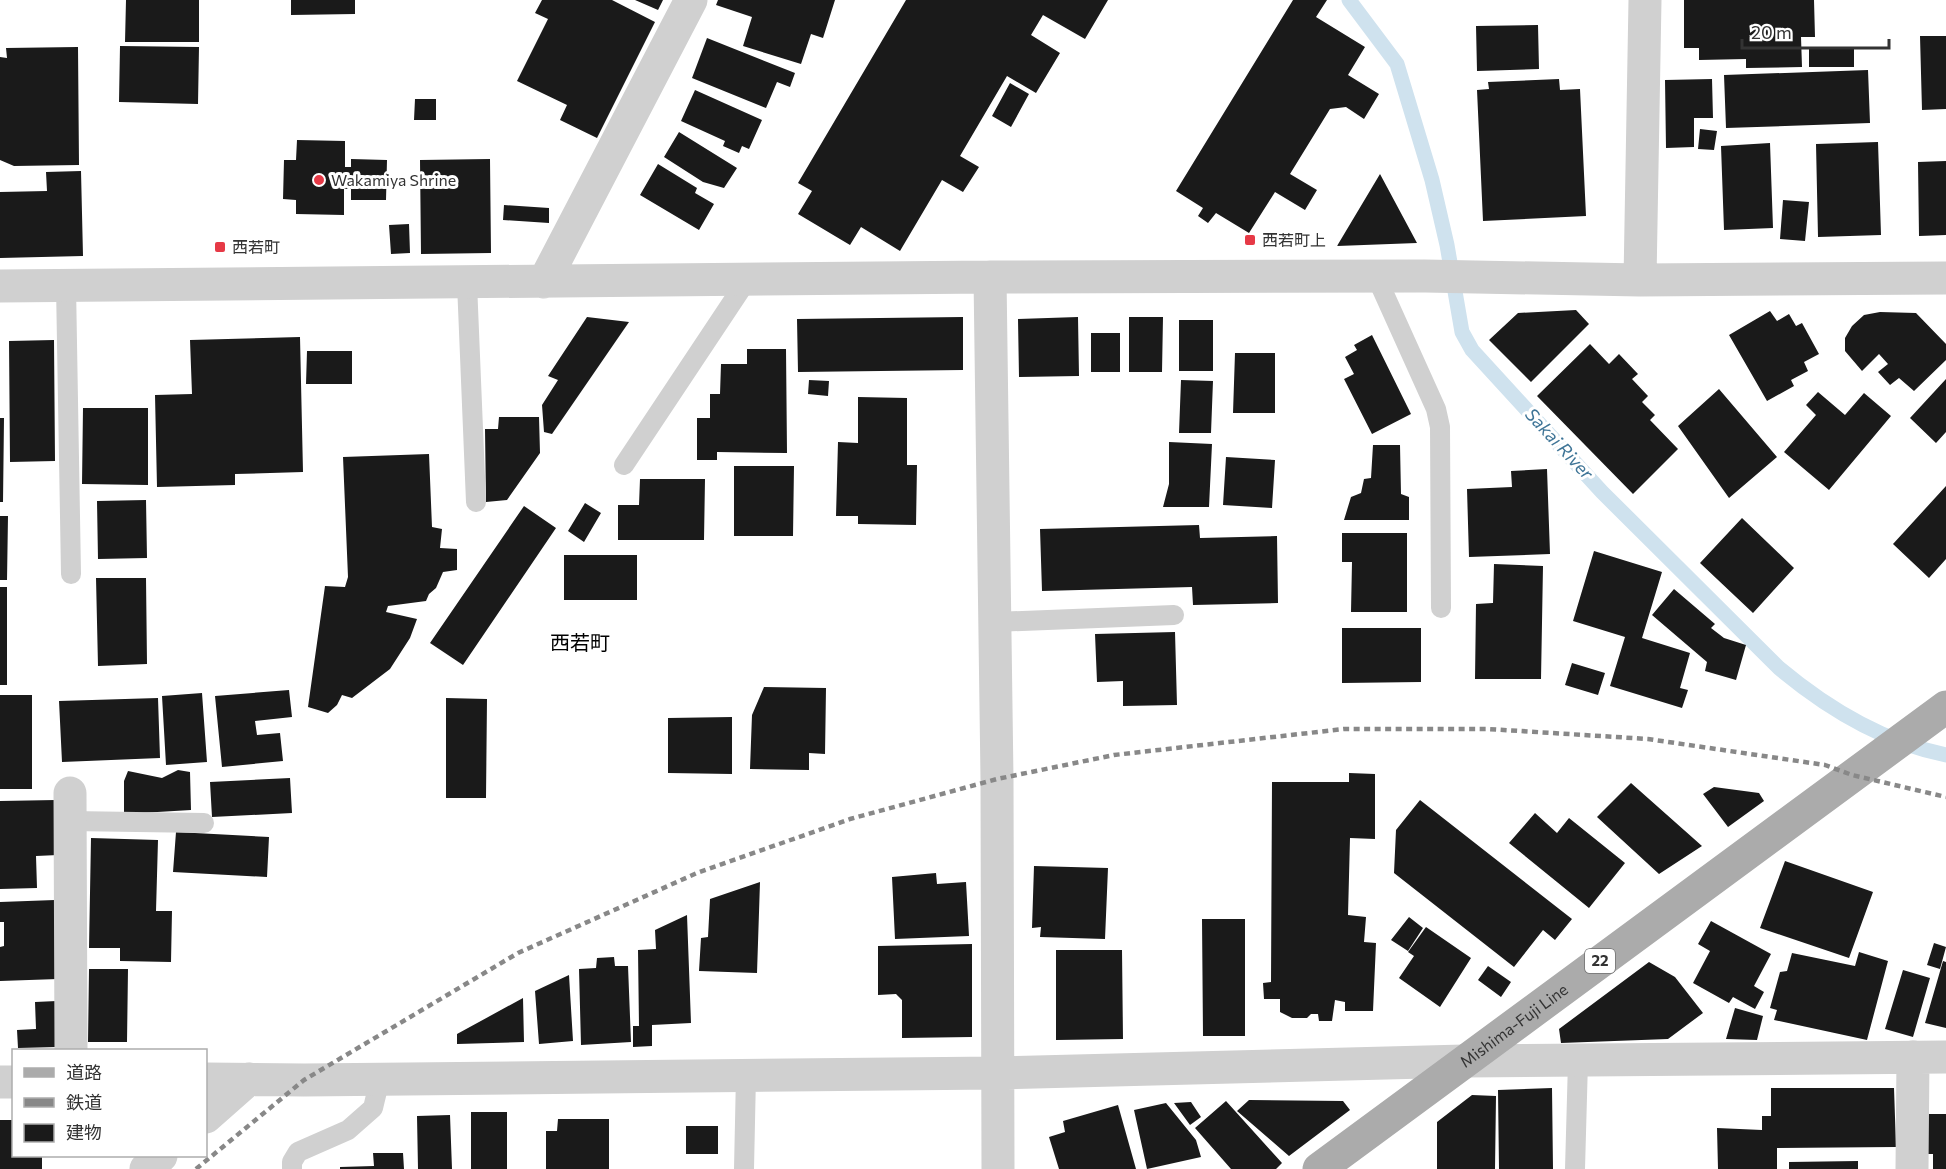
<svg xmlns="http://www.w3.org/2000/svg" width="1946" height="1169" font-family="Commissioner,'Noto Sans JP',sans-serif">
<style>
.lines{fill:none;stroke-linecap:round;stroke-linejoin:round}
.stream{stroke:#cfe2ee;stroke-width:15}
.building{fill:#1a1a1a}
.service{stroke:#d0d0d0;stroke-width:20}
.minor{stroke:#d0d0d0;stroke-width:33}
.primary{stroke:#ababab;stroke-width:33}
.rail{stroke:#888;stroke-width:4.5;stroke-dasharray:6 4.5;stroke-linecap:butt}
.poi-dot{fill:#e63946;stroke:#fff;stroke-width:2}
.labels{text-anchor:middle;stroke-width:6;stroke-linejoin:round;paint-order:stroke}
.shield{fill:#fff;stroke:#707070;stroke-width:1.5}
.shield-label{font-size:15px;font-weight:bold;fill:#333}
.poi-label{font-size:16px;fill:#333;stroke:#fff;text-anchor:start}
.street-label{font-size:16px;fill:#333;stroke:#fff}
.water-label{font-size:18px;font-style:italic;fill:#3f7597;stroke:#fff}
.quarter-label{font-size:20px;fill:#000;stroke:#fff}
</style>
<rect width="100%" height="100%" fill="#fff"/>
<g class="lines">
<!-- stream -->
<path class="stream" d="M1349,0L1397,64L1432,180L1447,245L1462,332L1472,350L1602,492L1779,668C1828,709 1883,742 1946,755"/>
</g>
<!-- building -->
<path class="building" d="M126,0H199V42H125Z
M291,0H355V14L291,15Z
M542,0H612L655,22L597,138L560,120L567,105L517,81L548,19L535,13Z
M635,0H663L658,10Z
M718,0H835L823,38L811,34L801,64L743,46L752,17L716,5Z
M906,0H1108L1085,39L1043,15L1031,35L1060,53L1036,93L1007,76L960,156L979,167L963,192L942,180L900,251L861,227L850,245L798,214L812,191L798,183Z
M1293,0H1327L1316,17L1365,47L1348,75L1379,94L1364,119L1346,107L1330,109L1290,174L1317,190L1305,210L1275,192L1249,233L1216,213L1208,223L1198,216L1203,208L1176,191Z
M1684,0H1814L1815,37H1801L1802,67L1746,68V59L1699,60V48H1684Z
M1538,25L1539,69L1477,71L1476,26Z
M1920,36H1946V109L1922,110Z
M707,38L795,73L790,87L777,82L766,108L692,78Z
M120,46L199,47L198,104L119,102Z
M78,47L79,165L14,166L0,160V57L7,58L6,48Z
M1854,47V67H1809V48Z
M1868,70L1870,123L1726,128L1724,75Z
M1559,79L1560,90L1580,89L1586,216L1483,221L1477,90L1489,89L1488,82Z
M1712,79L1713,118H1694V147L1666,148L1665,80Z
M1010,83L1029,94L1011,127L992,116Z
M695,90L762,120L749,149L742,146L739,153L723,146L725,141L681,121Z
M415,99H436V120H414Z
M1700,129L1717,131L1714,150L1698,149Z
M679,132L737,168L724,188L703,182L664,157Z
M297,140L345,141V167H351V159L387,160L386,200H351V189H344V215L296,214V200L283,199L284,160H296Z
M1878,142L1881,235L1818,237L1816,144Z
M1770,143L1773,228L1724,230L1721,146Z
M490,159L491,253L421,254L420,160Z
M1946,161V235L1919,236L1918,162Z
M658,164L697,188L695,193L714,204L699,230L640,195Z
M81,171L83,256L0,258V192L47,191L46,172Z
M1380,174L1417,243L1337,246Z
M1783,200L1809,202L1805,241L1780,239Z
M504,205L549,208V223L503,220Z
M409,224L410,253L391,254L389,225Z
M1576,310L1589,324L1531,382L1489,340L1518,313Z
M1770,311L1777,321L1789,314L1796,326L1802,323L1819,354L1804,362L1808,371L1791,380L1794,386L1767,401L1729,335Z
M1880,312L1916,313L1946,344V360L1914,391L1899,378L1890,385L1878,372L1888,364L1879,354L1862,371L1845,351V338L1852,326L1864,315Z
M587,317L629,322L552,434L544,432L542,405L558,380L548,376Z
M963,317V370L798,372L797,319Z
M1078,317L1079,376L1019,377L1018,319Z
M1129,317H1163L1162,372H1129Z
M1179,320H1213V371H1179Z
M1091,333H1120V372H1091Z
M1372,335L1411,414L1372,434L1344,379L1354,374L1345,357L1357,350L1354,345Z
M300,337L303,472L235,474V485L157,487L155,395L192,394L190,340Z
M54,340L55,461L10,462L9,341Z
M1590,344L1609,364L1619,354L1638,374L1632,379L1648,396L1642,402L1655,415L1650,420L1678,449L1633,494L1537,396Z
M747,349H786L787,453L717,452V460H697V418H710V394H720L721,364H747Z
M307,351H352V384H306Z
M1235,353H1275V413H1233Z
M1946,379V432L1936,443L1910,418Z
M809,380L829,381L828,396L808,394Z
M1181,380L1213,381L1211,433H1179Z
M1719,389L1777,457L1729,498L1678,426Z
M1818,392L1845,415L1864,393L1891,416L1829,490L1784,452L1816,415L1806,405Z
M858,397L907,398V465H917L916,525L858,524V516H836L838,442L858,443Z
M83,408H148V485L82,484Z
M499,417H539L540,453L507,500L486,502L485,429H498Z
M0,418H4L3,502H0Z
M1169,442L1212,444L1209,507H1163L1169,484Z
M1373,445H1400L1401,494L1409,497V520H1344L1351,497L1361,493L1364,479L1371,478Z
M429,454L432,527L442,529L440,548L457,549V570L443,572L436,588L429,594L426,601L388,606L386,612L417,619L410,638L390,669L352,698L342,695L337,705L328,713L308,707L325,586L345,587L348,577L343,457Z
M1226,457L1275,460L1272,508L1223,505Z
M734,466H794L793,536H734Z
M1547,469L1550,554L1469,557L1467,489L1512,487L1511,471Z
M640,479H705L704,540H618V505H639Z
M1946,486V559L1929,578L1893,544Z
M146,500L147,558L98,559L97,501Z
M585,503L601,513L584,542L568,531Z
M524,506L556,528L463,665L430,643Z
M0,516H8L7,580H0Z
M1742,518L1794,568L1753,613L1700,563Z
M1199,525L1200,538L1277,536L1278,603L1193,605L1192,587L1042,591L1040,529Z
M1342,533H1407V612H1351L1352,562H1342Z
M1594,551L1662,572L1642,638L1690,653L1680,688L1688,690L1682,708L1610,686L1625,637L1573,621Z
M564,555H637V600H564Z
M1494,564L1543,566L1541,679H1475L1476,604L1493,603Z
M96,578H146L147,664L98,666Z
M0,587H7V685H0Z
M1674,589L1715,624L1711,628L1724,638L1746,645L1736,680L1705,671L1707,662L1652,615Z
M1342,628H1421V682L1342,683Z
M1175,632L1177,705L1123,706V681L1097,682L1095,634Z
M1572,663L1605,673L1598,695L1565,685Z
M764,687L826,688L825,754L809,753V770L750,769L752,715Z
M289,690L292,717L255,721L257,735L280,733L283,761L222,767L215,696Z
M202,693L207,762L166,765L162,696Z
M0,695H32V789H0Z
M158,698L160,758L62,762L59,701Z
M446,698L487,699L486,798H446Z
M732,717V774L668,773V718Z
M178,770L190,772L191,810L124,814V781L128,771L162,778Z
M1349,773L1375,774V839L1350,838L1348,915L1366,917L1364,942L1376,943L1373,1011H1345V1002L1335,1000L1332,1021H1319L1318,1014H1311L1307,1018H1292L1280,1012V999H1264L1263,983L1271,982L1272,782H1349Z
M290,778L292,813L212,817L210,782Z
M1631,783L1702,846L1659,874L1597,817Z
M1714,787L1759,793L1764,801L1728,827L1703,794Z
M56,800L58,855L36,856L37,888L0,889V801Z
M1420,800L1572,919L1555,940L1543,930L1514,967L1394,873L1396,830Z
M1535,813L1557,833L1569,818L1625,863L1589,908L1509,843Z
M176,832L269,837L267,877L173,872Z
M91,838L158,840L156,911H172L171,962L120,961V948H89Z
M1785,861L1873,892L1849,958L1760,928Z
M1034,866L1108,868L1105,939L1040,937L1041,927L1032,928Z
M936,873L937,884L966,882L969,936L895,939L892,877Z
M760,882L757,973L699,971L701,938L708,937L710,899Z
M55,900L58,979L0,981V947L4,946V922H0V902Z
M687,915L691,1023L652,1025V1046L633,1047V1026H639L638,950L656,949L655,930Z
M1409,917L1423,928L1408,951L1391,940Z
M1202,919H1245V1036H1203Z
M1711,921L1771,954L1754,986L1764,992L1755,1009L1733,997L1729,1003L1693,983L1710,951L1698,944Z
M1426,927L1471,958L1440,1007L1399,978L1414,956L1408,952Z
M1934,943L1946,947L1940,969L1927,965Z
M972,944V1037L902,1038V1000L896,994L878,995V946Z
M1056,950H1122L1123,1039L1056,1040Z
M1859,952L1888,961L1867,1040L1774,1020L1777,1010L1770,1008L1780,972L1787,971L1792,953L1855,966Z
M614,957L615,966H628L631,1042L581,1045L579,969L596,968L597,958Z
M1943,961L1946,962V1028L1925,1023Z
M1649,962L1675,977L1703,1013L1668,1039L1561,1043L1559,1029Z
M1488,966L1511,982L1501,997L1478,980Z
M89,969H128L127,1042H88Z
M1903,970L1930,978L1913,1037L1885,1029Z
M569,975L573,1041L539,1044L535,991Z
M523,998L524,1042L457,1044V1034Z
M57,1001L58,1047L18,1048L17,1030L36,1029L35,1002Z
M1735,1008L1763,1016L1757,1040L1726,1039Z
M1552,1088L1553,1169H1499L1498,1090Z
M1771,1088H1894L1896,1147L1777,1148V1169H1718L1717,1128L1762,1130V1116H1771Z
M1472,1095L1496,1096L1495,1169H1437V1122Z
M1249,1100L1343,1101L1350,1110L1289,1156L1237,1111Z
M1226,1101L1282,1163L1276,1169H1231L1195,1128Z
M1191,1102L1201,1117L1190,1125L1174,1103Z
M1166,1103L1196,1140L1201,1157L1147,1169L1134,1110Z
M1118,1105L1136,1169H1059L1049,1137L1065,1132L1063,1121Z
M471,1112H507V1169H471Z
M1925,1114H1946V1169H1933V1154H1925Z
M450,1115L452,1169H418L417,1116Z
M558,1119H609V1169H546V1131H557Z
M0,1120H14V1156H42V1169H0Z
M686,1126H718V1154H686Z
M373,1153H403L404,1169H340V1167L374,1166Z
M1858,1161V1169H1789V1162Z"/>
<g class="lines">
<!-- service -->
<path class="service" d="M1376,276L1436,409L1440,427L1441,608
M467,283L476,502
M66,285L71,574
M624,465L747,280
M995,622L1174,615
M70,821L204,823
M292,1169V1162L298,1152L348,1130L373,1108L380,1079
M744,1169L746,1075
M1575,1169L1578,1061"/>
<!-- minor -->
<path class="minor" d="M990,277L997,779L998,1169
M1640,280L1645,0
M544,282L691,0
M0,286L990,277L1425,276L1640,280L1946,278
M70,793L71,1050
M206,1079L304,1080L996,1073L1464,1061L1946,1057
M0,1082H14
M206,1117L249,1079
M146,1169L161,1156
M1912,1169L1913,1057"/>
<!-- primary -->
<path class="primary" id="s1" d="M1319,1169L1946,707"/>
<!-- rail -->
<path class="rail" d="M196,1169L304,1080L518,953L697,873L850,819L997,779L1114,755L1344,729H1488L1648,739L1825,765L1852,775L1946,797"/>
</g>
<!-- markers -->
<g class="poi-dot">
<circle cx="319" cy="180" r="6"/>
<rect x="1244" y="234" width="12" height="12" rx="3"/>
<rect x="214" y="241" width="12" height="12" rx="3"/>
</g>
<g class="labels">
<!-- shield labels -->
<rect class="shield" x="1585" y="949" width="30" height="24" rx="4.5"/>
<g class="shield-label">
<text x="1600" y="966">22</text>
</g>
<!-- poi labels -->
<g class="poi-label">
<text x="331" y="186">Wakamiya Shrine</text>
<text x="1262" y="246">西若町上</text>
<text x="232" y="253">西若町</text>
</g>
<!-- street labels -->
<g class="street-label">
<text dy="6" stroke="none"><textPath href="#s1" startOffset="242">Mishima-Fuji Line</textPath></text>
</g>
<!-- water labels -->
<g class="water-label">
<text transform="translate(1559 444) rotate(47)" y="6">Sakai River</text>
</g>
<!-- quarter labels -->
<g class="quarter-label">
<text x="580" y="650">西若町</text>
</g>
</g>
<!-- legend -->
<rect x="12" y="1049" width="195" height="108" fill="#ffffff" stroke="#adadad" stroke-width="1.5"/>
<rect x="24" y="1068" width="30" height="9" fill="#ababab" stroke="#adadad" stroke-width="1.5"/>
<text x="66" y="1079" font-size="18" fill="#333333">道路</text>
<rect x="24" y="1098" width="30" height="9" fill="#888888" stroke="#adadad" stroke-width="1.5"/>
<text x="66" y="1109" font-size="18" fill="#333333">鉄道</text>
<rect x="24" y="1124" width="30" height="18" fill="#1a1a1a" stroke="#adadad" stroke-width="1.5"/>
<text x="66" y="1139" font-size="18" fill="#333333">建物</text>
<!-- scale -->
<path d="M1742 39v9h147v-9" fill="none" stroke="#333333" stroke-width="3"/>
<text x="1751" y="39" font-size="18" fill="#333333" stroke="#ffffff" stroke-width="4.5" paint-order="stroke">20 m</text>
</svg>
